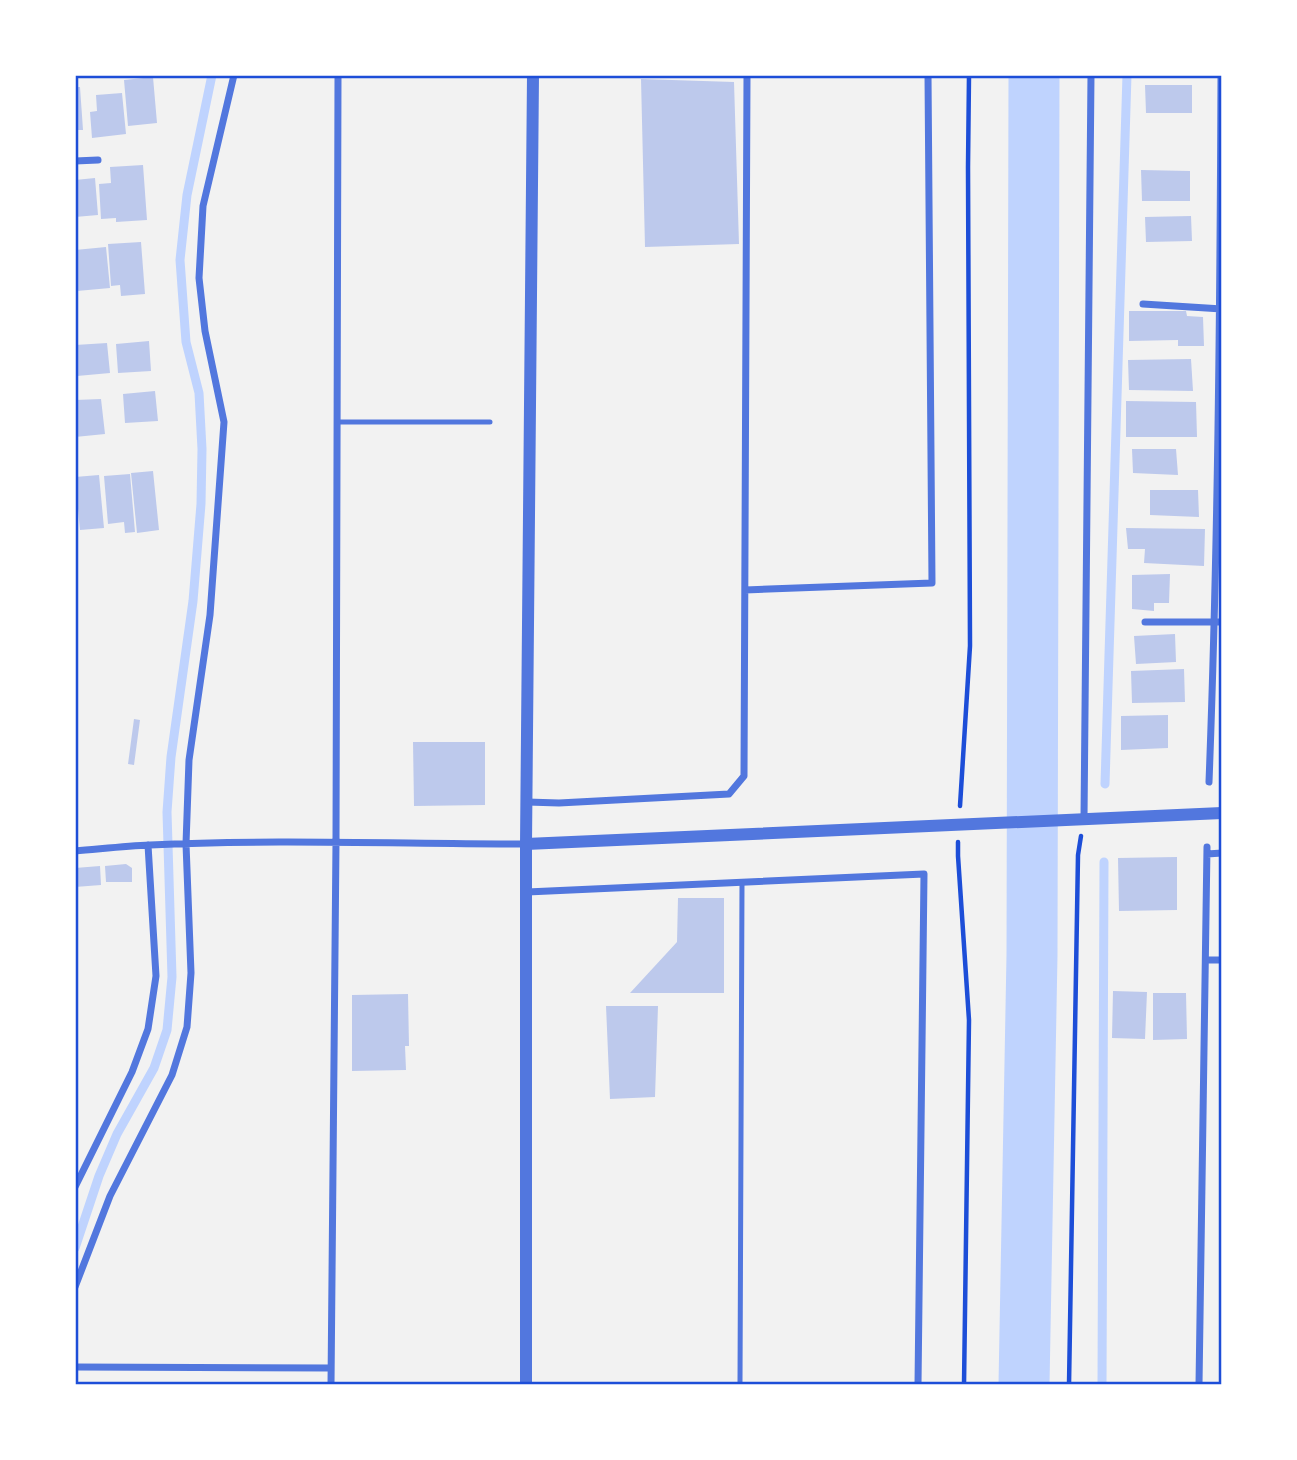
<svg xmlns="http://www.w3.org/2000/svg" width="1297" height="1460" font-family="'Roboto Condensed',sans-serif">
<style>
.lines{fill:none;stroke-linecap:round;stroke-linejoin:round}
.stream{stroke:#bfd3fe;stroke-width:9}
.river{stroke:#bfd3fe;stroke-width:51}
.building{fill:#bdc9ec}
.path{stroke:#1d4ed8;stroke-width:4.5}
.service{stroke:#5277de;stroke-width:5}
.minor{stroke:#5277de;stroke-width:7}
.tertiary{stroke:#5277de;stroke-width:12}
.neatline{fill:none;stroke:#1d4ed8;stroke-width:2.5}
</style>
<rect width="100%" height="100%" fill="#f2f2f2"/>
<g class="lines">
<!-- stream -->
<path class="stream" d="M1105,784L1127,75
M75,1248L99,1176L117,1134L154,1068L167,1030L172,977L167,812L171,757L193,601L201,504L202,449L199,393L186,342L180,260L187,195L212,75
M1102,1385L1104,862"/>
<!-- river -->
<path class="river" d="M1024,1385L1032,955L1034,75"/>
</g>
<!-- building -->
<path class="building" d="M153,77L157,123L128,126L124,80Z
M641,79L734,82L739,244L645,247Z
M1145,85H1192V113H1146Z
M75,87H80L83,130H75Z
M122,93L126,134L92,138L90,112L97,111L96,95Z
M143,165L147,220L116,222V218L101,219L99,184L111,183L110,167Z
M1141,170L1190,171V201H1142Z
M95,178L98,215L75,217V180Z
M1191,216L1192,241L1146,242L1145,217Z
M141,242L145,294L121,296L120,285L111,286L108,244Z
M106,247L110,288L77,291L75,250Z
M1129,311H1186L1187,316L1203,317L1204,346H1178V340L1129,341Z
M149,341L151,371L118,373L116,344Z
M107,343L110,373L77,376L75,345Z
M1191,359L1193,391L1129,390L1128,360Z
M155,391L158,421L125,423L123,394Z
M101,399L105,434L75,437V400Z
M1126,401L1196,402L1197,437H1126Z
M1132,449H1176L1178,475L1133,473Z
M153,471L159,530L137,533L131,473Z
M130,474L135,532L125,533L124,522L108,524L104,476Z
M99,475L104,528L80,530L75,477Z
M1150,490H1198L1199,517L1150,515Z
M1126,528L1205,529L1204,566L1144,563L1145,549H1128Z
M1170,574L1169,603H1154V611L1132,609V575Z
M1175,634L1176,662L1136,664L1134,636Z
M1184,669L1185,702L1132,703L1131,671Z
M1168,715V748L1121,750V716Z
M134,719L140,720L134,765L128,764Z
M413,742H485V805L414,806Z
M1177,857V910L1119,911L1118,858Z
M126,864L132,868V882H106L105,866Z
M100,866L101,885L75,887V868Z
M678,898H724V993H630L677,942Z
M1113,991L1147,992L1145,1039L1112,1038Z
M1153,993H1186L1187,1039L1153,1040Z
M408,994L409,1046H405L406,1070L352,1071V995Z
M606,1006H658L655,1097L610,1099Z"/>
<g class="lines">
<!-- path -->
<path class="path" d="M960,806L970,646L968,167L969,75
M958,842V856L969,1020L964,1385
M1069,1385L1078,855L1081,836"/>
<!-- service -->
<path class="service" d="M337,422H490
M740,1385L742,883"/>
<!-- minor -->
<path class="minor" d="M75,161L98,160
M1143,304L1222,309
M745,590L932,583L928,75
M1145,622H1222
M1209,782C1218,546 1220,311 1221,75
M527,802L559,803L729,794L744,776L747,75
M1084,819L1091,75
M75,851C100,849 125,846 150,845C275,839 401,844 526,844
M1207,854L1222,853
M527,892L924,874L918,1385
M1206,960H1222
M75,1187L132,1072L148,1029L156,976L148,845
M75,1287L110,1196L172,1075L187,1027L191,973L186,844L189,760L210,615L224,422L205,331L199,278L203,206L234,75
M75,1367L331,1368
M331,1385L336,842L338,75
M1199,1385L1207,847"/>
<!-- tertiary -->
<path class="tertiary" d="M526,844L1222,813
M526,1385V844L533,75"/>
</g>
<!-- border -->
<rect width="1297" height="1460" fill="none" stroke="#ffffff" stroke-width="154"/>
<rect x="77" y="77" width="1143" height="1306" class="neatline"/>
</svg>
